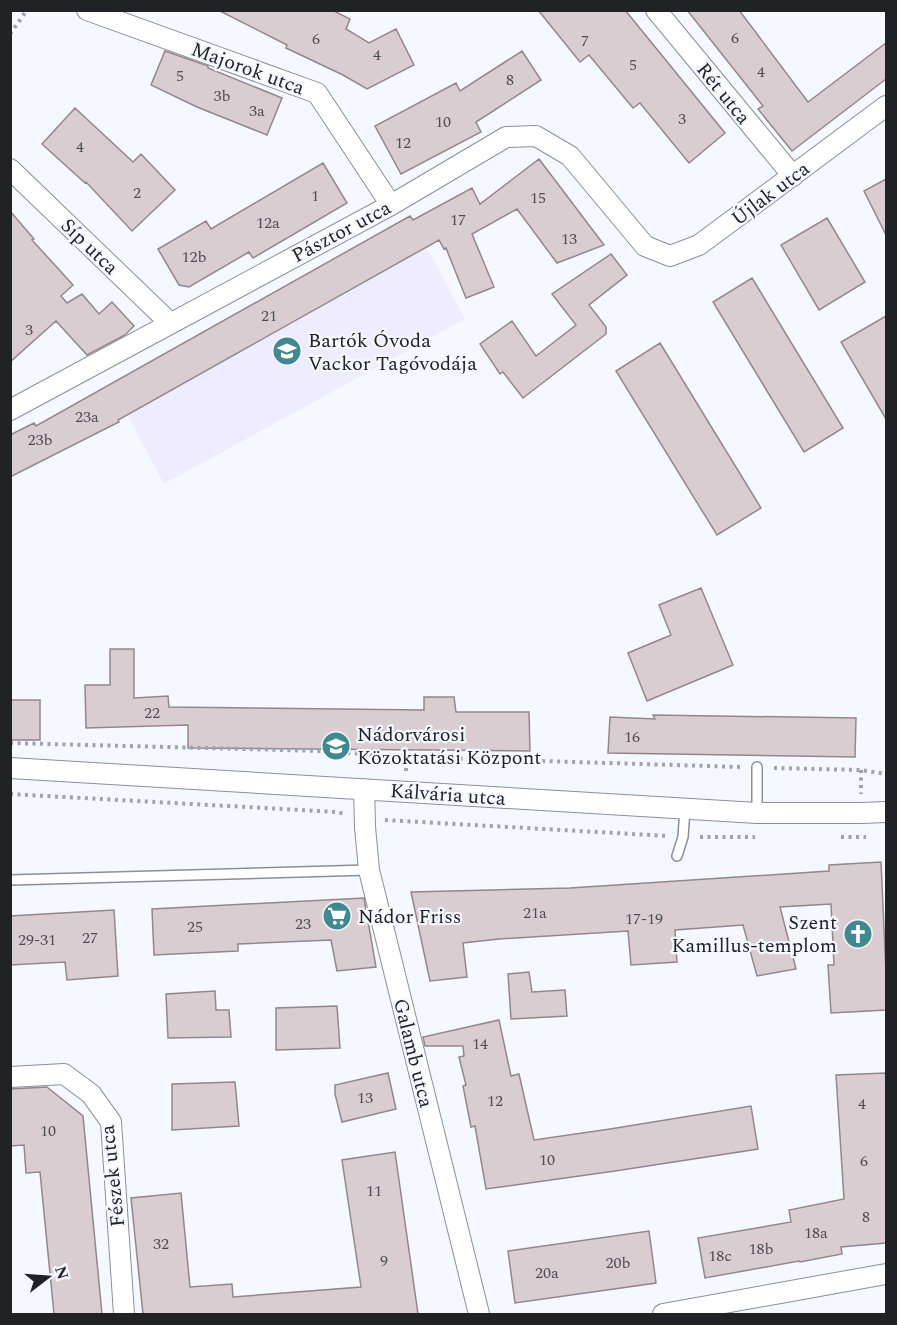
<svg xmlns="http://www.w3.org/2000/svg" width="897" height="1325" font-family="Spectral,serif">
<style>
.education{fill:#eeecfe}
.building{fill:#dacdd2;stroke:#92878b;stroke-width:1.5}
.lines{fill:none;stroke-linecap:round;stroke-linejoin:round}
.service-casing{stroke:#8a8f99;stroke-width:12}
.minor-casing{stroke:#8a8f99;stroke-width:22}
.path{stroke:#a1a3a9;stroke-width:4;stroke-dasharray:3 4.5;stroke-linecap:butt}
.service{stroke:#fff;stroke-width:9}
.minor{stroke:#fff;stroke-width:20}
.labels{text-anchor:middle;stroke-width:4.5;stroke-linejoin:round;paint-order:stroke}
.number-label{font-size:16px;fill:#4e4d51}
.street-label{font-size:20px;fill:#202226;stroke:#f5f8ff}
.poi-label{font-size:20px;fill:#202226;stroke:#f5f8ff;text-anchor:start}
</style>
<rect width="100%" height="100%" fill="#f5f8ff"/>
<!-- education -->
<path class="education" d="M410,216L465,319L164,484L111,384Z"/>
<!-- building -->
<path class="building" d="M218,10H332L350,19L346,29L369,43L396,29L414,65L367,89L343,75L286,48L287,45Z
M538,10H625L725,133L689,163L640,103L633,108L589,55L580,62Z
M687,10H739L808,102L886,43V79L792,151L758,109L763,106Z
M165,51L208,66V68L282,98L267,135L197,107L151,85Z
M522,51L541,80L476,122L481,132L401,174L375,126L456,83L460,91Z
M75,108L133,162L141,154L175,190L132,231L86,182L85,183L42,144Z
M539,159L604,245L557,263L517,209L472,234L494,287L466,298L446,248L444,249L439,240L118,420L119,422L10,477V435L34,423L36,426L410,216L413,220L472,188L480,204Z
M323,163L347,203L253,258L249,252L189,287L179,285L158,249L206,221L211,229Z
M886,179V235L864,191Z
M10,211L34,239L32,240L73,285L61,296L67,303L82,294L99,314L112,302L134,326L125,335L87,355L56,321L10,362Z
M827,218L865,282L819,310L781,245Z
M611,254L627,275L589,305L606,327V334L523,398L503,372L500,374L480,344L512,321L536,356L576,325L552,294Z
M752,278L843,428L804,452L713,302Z
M886,316V419L841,342Z
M660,343L761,508L717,535L616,371Z
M701,588L733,665L647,701L628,653L671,635L659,605Z
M110,649H134V698L168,696L169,707L424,710V697H454L456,712H529L530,751L188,748V725L86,728L85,685H110Z
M10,700H40V740H10Z
M653,715L856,718L855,757L608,753L610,717L655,719Z
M881,862L886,972V1010L831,1013L828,965H834L831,904L780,907L796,969L757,976L743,925L675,930L677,962L631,965L628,931L499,939L463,943L467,977L430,981L411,892L570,888L829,871V865Z
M364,898L376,967L337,971L331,940L238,944V951L154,955L152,909Z
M114,910L118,976L67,980L65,962L10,965V916Z
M529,972L532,992L565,990L567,1016L511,1019L508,974Z
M215,991L216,1010H229L231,1037L168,1038L166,994Z
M337,1006L340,1048L276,1050V1008Z
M499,1020L511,1076L519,1074L534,1140L610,1129L751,1106L758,1149L615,1171L486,1189L475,1126L471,1127L463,1086L466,1085L459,1057L464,1056L463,1046H425L423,1037Z
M388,1073L396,1109L342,1122L335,1094V1085Z
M886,1073V1243L841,1247L842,1254L800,1262L799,1261L705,1278L698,1238L791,1222L789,1210L844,1199L836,1075Z
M235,1082L239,1126L172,1130V1084Z
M47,1087L83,1116L102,1314H54L40,1172L26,1173L24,1145L10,1146V1089Z
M395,1152L418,1314H143L131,1198L181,1193L190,1287L232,1284L233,1297L361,1287L342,1160Z
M649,1231L656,1283L515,1303L508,1251Z"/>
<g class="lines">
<!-- service casing -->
<g class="service-casing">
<path id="service" d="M757,767V813
M677,856L683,837L685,809
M10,880L369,870"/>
</g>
<!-- minor casing -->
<g class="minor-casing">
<path id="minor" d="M87,10L317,93L391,205
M656,10L793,176
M10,169L170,323
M10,410L391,205L506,137L536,136L570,156L645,246L670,256L699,245L886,106
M10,768L757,813H862L886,812
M364,789L365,827L369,870L479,1314
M10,1077L64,1074L91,1094L111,1122L124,1314
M663,1314L886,1274"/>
</g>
<!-- path -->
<path class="path" d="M10,34L27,10
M10,743L322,751L406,757L742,767
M774,768L861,770L886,774
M861,770V794
M406,771V757
M10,794L337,812L345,814
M385,820L668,836
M700,837H755
M841,837H866"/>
<!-- service -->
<use href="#service" class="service"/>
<!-- minor -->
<use href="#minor" class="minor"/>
</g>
<!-- icons -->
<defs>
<g id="school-disc" transform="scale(1.5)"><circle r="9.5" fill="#42898f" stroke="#f5f8ff"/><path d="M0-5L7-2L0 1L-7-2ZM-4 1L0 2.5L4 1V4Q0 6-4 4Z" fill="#fff"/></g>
<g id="supermarket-disc" transform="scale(1.5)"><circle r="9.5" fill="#42898f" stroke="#f5f8ff"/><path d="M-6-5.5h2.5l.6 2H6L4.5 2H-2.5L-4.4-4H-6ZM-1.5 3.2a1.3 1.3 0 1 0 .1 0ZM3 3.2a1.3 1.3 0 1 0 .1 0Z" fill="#fff"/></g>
<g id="church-disc" transform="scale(1.5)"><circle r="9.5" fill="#42898f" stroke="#f5f8ff"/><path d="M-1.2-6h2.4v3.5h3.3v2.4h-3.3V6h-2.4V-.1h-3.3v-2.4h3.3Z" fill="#fff"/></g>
</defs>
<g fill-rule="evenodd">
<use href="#school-disc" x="287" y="351"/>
<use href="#school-disc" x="336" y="746"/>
<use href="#supermarket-disc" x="337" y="916"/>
<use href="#church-disc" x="858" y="934"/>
</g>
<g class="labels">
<!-- number labels -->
<g class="number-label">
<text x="735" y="43">6</text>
<text x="316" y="44">6</text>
<text x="585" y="46">7</text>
<text x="377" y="60">4</text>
<text x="633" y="70">5</text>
<text x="761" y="77">4</text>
<text x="180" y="81">5</text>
<text x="510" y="85">8</text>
<text x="222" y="101">3b</text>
<text x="257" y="116">3a</text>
<text x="682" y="124">3</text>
<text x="443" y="127">10</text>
<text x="403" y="148">12</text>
<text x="80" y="152">4</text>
<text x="137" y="198">2</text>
<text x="315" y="201">1</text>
<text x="538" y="203">15</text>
<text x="458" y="225">17</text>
<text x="268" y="228">12a</text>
<text x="569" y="244">13</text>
<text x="194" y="262">12b</text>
<text x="269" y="321">21</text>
<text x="29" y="335">3</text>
<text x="87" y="422">23a</text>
<text x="40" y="445">23b</text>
<text x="152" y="718">22</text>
<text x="632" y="742">16</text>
<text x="535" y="918">21a</text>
<text x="644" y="924">17-19</text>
<text x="303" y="929">23</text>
<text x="195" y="932">25</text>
<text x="90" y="943">27</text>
<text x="37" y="945">29-31</text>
<text x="480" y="1049">14</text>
<text x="365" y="1103">13</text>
<text x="495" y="1106">12</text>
<text x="862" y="1109">4</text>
<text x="48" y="1136">10</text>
<text x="547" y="1165">10</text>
<text x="864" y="1166">6</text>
<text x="374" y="1196">11</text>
<text x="866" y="1222">8</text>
<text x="816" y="1238">18a</text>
<text x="161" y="1249">32</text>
<text x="761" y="1254">18b</text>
<text x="720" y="1261">18c</text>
<text x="384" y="1266">9</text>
<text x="618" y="1268">20b</text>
<text x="547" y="1278">20a</text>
</g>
<!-- street labels -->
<g class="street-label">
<text transform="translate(248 68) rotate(20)" y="7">Majorok utca</text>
<text transform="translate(724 93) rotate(51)" y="7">Rét utca</text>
<text transform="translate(770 193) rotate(-37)" y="7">Újlak utca</text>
<text transform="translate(341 231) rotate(-28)" y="7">Pásztor utca</text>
<text transform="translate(90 246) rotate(44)" y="7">Síp utca</text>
<text transform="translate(448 794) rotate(4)" y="7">Kálvária utca</text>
<text transform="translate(414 1053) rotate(76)" y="7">Galamb utca</text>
<text transform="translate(112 1176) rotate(-96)" y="7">Fészek utca</text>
</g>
<!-- poi labels -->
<g class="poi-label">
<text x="308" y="347">Bartók Óvoda<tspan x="308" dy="23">Vackor Tagóvodája</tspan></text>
<text x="357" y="741">Nádorvárosi<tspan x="357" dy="23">Közoktatási Központ</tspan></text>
<text x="358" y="923">Nádor Friss</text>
<text x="837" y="929" text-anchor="end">Szent<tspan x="837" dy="23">Kamillus-templom</tspan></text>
</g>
</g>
<!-- border -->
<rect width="897" height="1325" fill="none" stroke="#202226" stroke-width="24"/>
<!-- north arrow -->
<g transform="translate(48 1277) rotate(73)" stroke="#f5f8ff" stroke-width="4.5" paint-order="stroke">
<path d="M0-4.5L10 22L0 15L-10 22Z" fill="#202226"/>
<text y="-9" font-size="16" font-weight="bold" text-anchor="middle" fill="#202226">N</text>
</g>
</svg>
